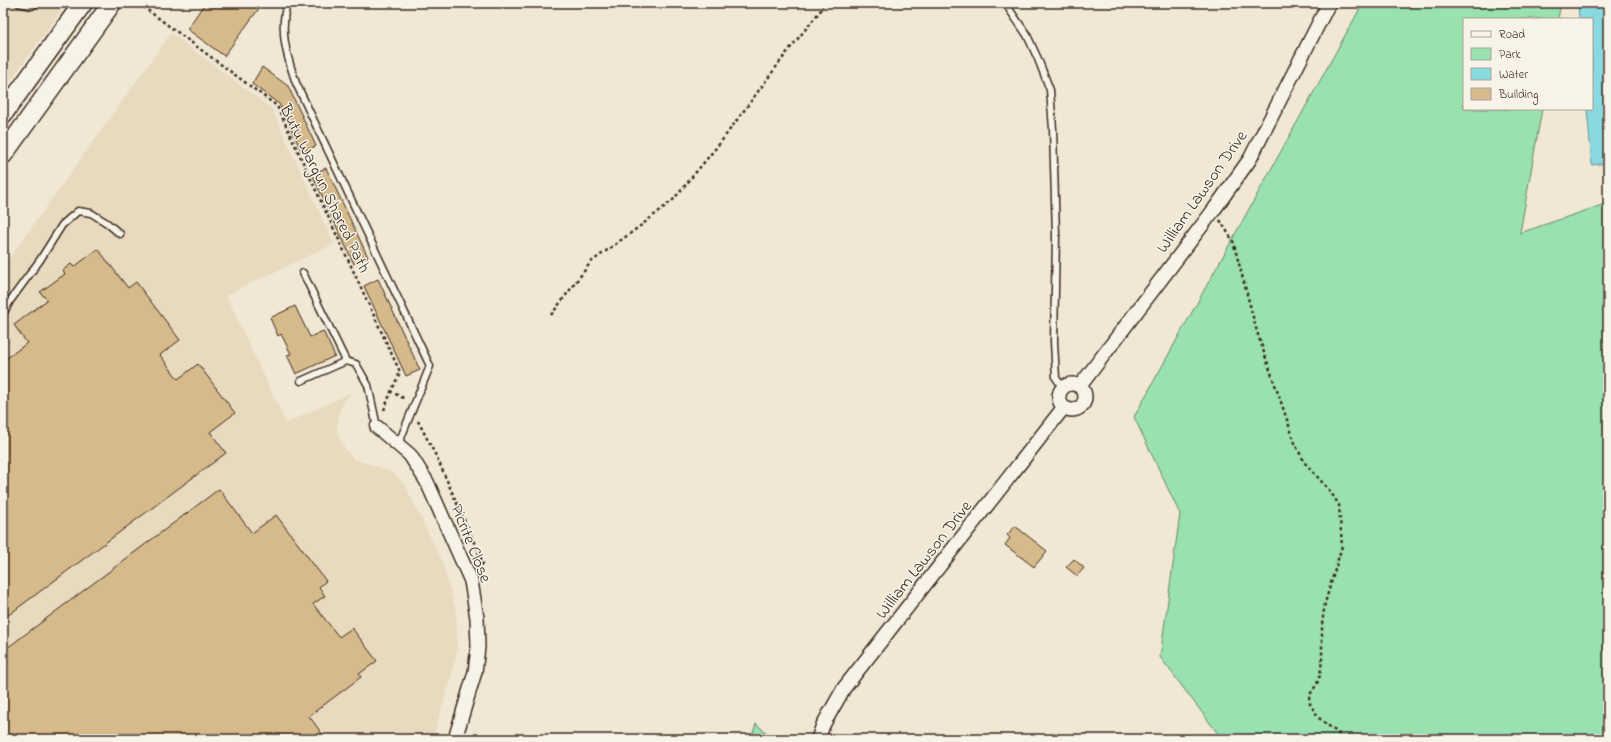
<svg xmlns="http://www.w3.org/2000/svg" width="1611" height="742" font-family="'Indie Flower',sans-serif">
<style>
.built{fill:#e8dabf}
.green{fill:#99e1af;stroke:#6a8666}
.water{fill:#89dae0;stroke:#6a9492}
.building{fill:#d6ba8b;stroke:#3b2a1e}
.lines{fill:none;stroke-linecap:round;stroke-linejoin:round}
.lane-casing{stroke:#3b2a1e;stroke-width:9}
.street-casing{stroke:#3b2a1e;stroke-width:16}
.secondary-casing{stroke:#3b2a1e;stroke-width:21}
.path{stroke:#3b2a1e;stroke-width:2.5;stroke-dasharray:3 3;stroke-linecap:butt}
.lane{stroke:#f7f3e8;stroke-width:6}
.street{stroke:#f7f3e8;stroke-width:13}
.secondary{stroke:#f7f3e8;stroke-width:18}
.labels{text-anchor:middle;stroke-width:3;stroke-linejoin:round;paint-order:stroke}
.street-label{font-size:17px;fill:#3b2a1e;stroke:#f7f3e8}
</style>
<rect width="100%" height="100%" fill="#f0e8d5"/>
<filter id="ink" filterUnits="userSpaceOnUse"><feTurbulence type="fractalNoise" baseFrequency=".025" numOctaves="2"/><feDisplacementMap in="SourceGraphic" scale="8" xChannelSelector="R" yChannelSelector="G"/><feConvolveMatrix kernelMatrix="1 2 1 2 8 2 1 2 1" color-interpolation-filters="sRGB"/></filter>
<g filter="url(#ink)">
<!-- built -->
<path class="built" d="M3,3H67L3,91Z
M171,33L272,109L334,244L226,295L286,423L352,392L344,402L339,412L337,432L340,440L346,450L354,459L381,468L395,474L405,485L442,561L456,610L457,629V651L449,685L432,739H3V267Z"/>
<!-- green -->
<path class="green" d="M1363,3H1561L1558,19H1464V109H1542L1520,233L1608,203V739H1222L1160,657L1180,514L1134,417Z
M756,724L774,739H751Z"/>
<!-- water -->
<path class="water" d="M1578,3H1608V163L1592,165L1587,109H1592V19H1579Z"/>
<!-- building -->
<path class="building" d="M205,3H263L224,56L187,29Z
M262,67L288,86L316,146L302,152L279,104L252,84Z
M326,168L368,257L354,264L312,174Z
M98,249L128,288L136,282L180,340L160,355L178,379L198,364L235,413L210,432L226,453L3,619V361L27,343L14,325L47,300L40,292L65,274L63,270L71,264L74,267Z
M378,279L420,370L406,376L364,286Z
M295,306L310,337L323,331L335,356L296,374L287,355L291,354L281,334L278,336L270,318Z
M219,489L252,533L276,515L326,581L319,587L325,596L313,604L339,637L352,628L377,661L359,674L361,677L309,716L326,739H3V651Z
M1015,526L1047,551L1034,567L1005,545L1010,538L1007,535Z
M1074,559L1084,568L1077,576L1066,567Z"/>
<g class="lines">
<!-- lane casing -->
<g class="lane-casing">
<path id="lane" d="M19,3L32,6L36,3
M287,3C279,31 287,57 296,83L430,366L398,445
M1005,3L1027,35L1038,59L1050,90L1053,129L1056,236L1054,342L1056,378L1063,388
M3,7L4,3
M303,273L346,361L356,364L368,385L377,427
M3,314L10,301L40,260L62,225L78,211L91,213L107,223L120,234
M301,381L346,361"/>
</g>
<!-- street casing -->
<g class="street-casing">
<path id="street" d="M1059 397a13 13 0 1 1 26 0a13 13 0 1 1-26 0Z
M1080,386L1213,211L1250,159L1329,3
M377,427L410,455L427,482L471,581L477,618L478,647L475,672L455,739
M818,739L823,725L844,688L1064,407"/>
</g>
<!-- secondary casing -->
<g class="secondary-casing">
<path id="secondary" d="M3,114L83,3
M3,155L112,3"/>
</g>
<!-- path -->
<path class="path" d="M138,3L277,106L400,372L391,392
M1220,220L1233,241L1257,332L1296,446L1305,463L1330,491L1339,505L1342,546L1325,603L1322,624V660L1320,675L1317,684L1309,696L1310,704L1319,718L1345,739
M551,315L591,262L643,224L673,200L720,143L788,51L821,10L823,3
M384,410L391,392L406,399
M418,421L437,458L483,563L479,569"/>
<!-- lane -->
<use href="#lane" class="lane"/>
<!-- street -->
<use href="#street" class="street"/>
<!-- secondary -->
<use href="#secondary" class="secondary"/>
</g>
</g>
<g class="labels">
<!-- street labels -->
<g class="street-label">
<text transform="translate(326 188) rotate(64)" y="6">Butu Wargun Shared Path</text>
<text transform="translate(1201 191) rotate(-55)" y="6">William Lawson Drive</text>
<text transform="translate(472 543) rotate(68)" y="6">Picrite Close</text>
<text transform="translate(923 559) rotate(-52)" y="6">William Lawson Drive</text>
</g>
</g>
<!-- margin -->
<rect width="1611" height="742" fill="none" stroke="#f7f3e8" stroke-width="16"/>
<rect x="8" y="8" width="1595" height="726" fill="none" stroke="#3b2a1e" stroke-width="1.5" filter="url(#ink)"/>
<!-- legend -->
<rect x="1463" y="18" width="130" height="92" fill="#f7f3e8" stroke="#aca397"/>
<rect x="1471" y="31" width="20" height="6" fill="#f7f3e8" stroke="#aca397"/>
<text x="1499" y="38" font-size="12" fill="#3b2a1e">Road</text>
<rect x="1471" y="48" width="20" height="12" fill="#99e1af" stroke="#aca397"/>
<text x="1499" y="58" font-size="12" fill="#3b2a1e">Park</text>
<rect x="1471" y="68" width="20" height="12" fill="#89dae0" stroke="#aca397"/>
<text x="1499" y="78" font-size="12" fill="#3b2a1e">Water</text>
<rect x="1471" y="88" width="20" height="12" fill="#d6ba8b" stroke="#aca397"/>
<text x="1499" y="98" font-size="12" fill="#3b2a1e">Building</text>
</svg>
